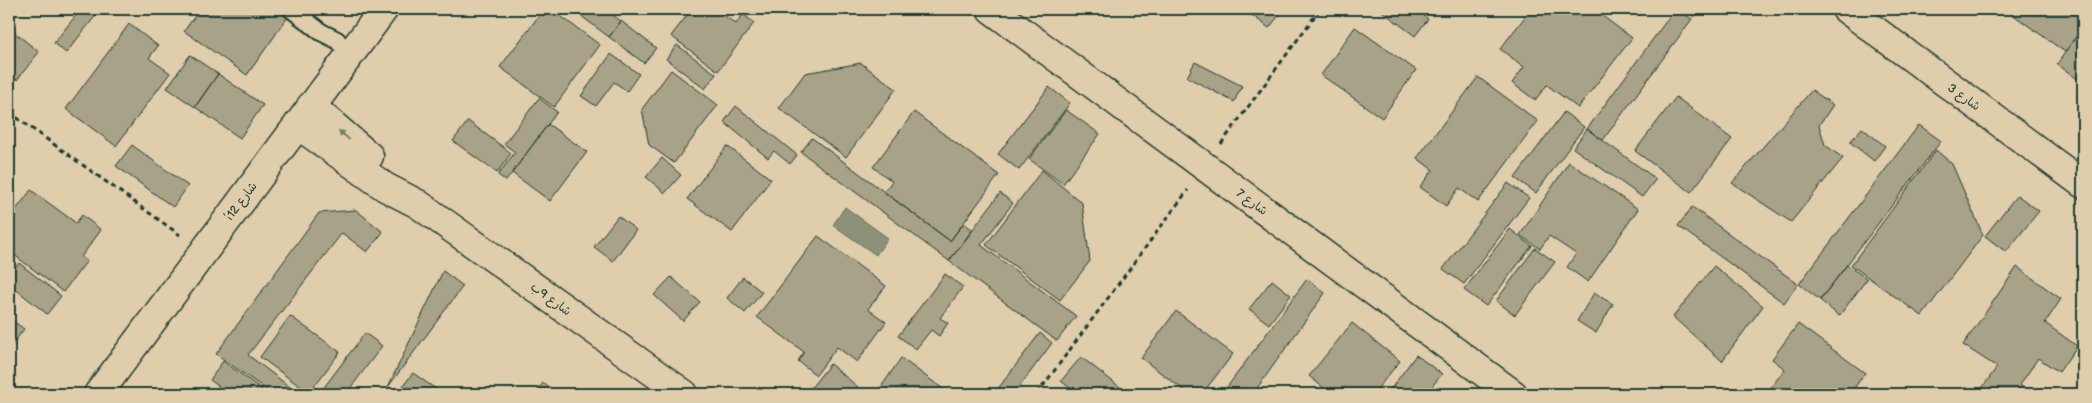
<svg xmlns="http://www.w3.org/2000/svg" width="2092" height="403" font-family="'Balsamiq Sans','Playpen Sans Arabic',sans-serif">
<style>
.water{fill:#8e9179;stroke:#626f5d}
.building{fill:#a7a288;stroke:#1f3d34}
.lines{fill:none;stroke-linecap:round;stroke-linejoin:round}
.lane-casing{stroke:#1f3d34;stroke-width:20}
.street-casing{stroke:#1f3d34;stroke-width:31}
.path{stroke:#1f3d34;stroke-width:3;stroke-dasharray:5 4;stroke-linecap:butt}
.lane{stroke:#e0cdab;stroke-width:16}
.street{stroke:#e0cdab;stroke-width:28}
.oneway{fill:#767e6a}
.labels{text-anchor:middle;stroke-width:5;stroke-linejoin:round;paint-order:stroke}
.street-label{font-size:12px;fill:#1f3d34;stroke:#e0cdab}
</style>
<rect width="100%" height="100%" fill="#e0cdab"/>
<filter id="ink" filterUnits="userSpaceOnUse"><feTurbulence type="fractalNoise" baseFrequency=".02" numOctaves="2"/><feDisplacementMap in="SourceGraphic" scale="10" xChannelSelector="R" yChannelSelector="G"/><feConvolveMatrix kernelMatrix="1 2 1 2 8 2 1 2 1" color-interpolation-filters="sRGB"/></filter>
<g filter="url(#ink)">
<!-- water -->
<path class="water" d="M845,207L888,238L876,255L833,225Z"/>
<!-- building -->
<path class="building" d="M81,9H101L66,53L54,43Z
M200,9H276L288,17L247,75L184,31Z
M544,9H551L600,45L554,107L500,67Z
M572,9H604L621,21L609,37Z
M692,9H715L736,24L743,14L754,23L718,71L671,36Z
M1244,9H1284L1269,28Z
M1379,9H1415L1428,19L1415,36Z
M1531,9H1593L1632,38L1578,108L1547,85L1535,100L1512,83L1524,67L1500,49Z
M1675,9L1692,19L1603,140L1587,129Z
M1685,9H1701L1694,17Z
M2005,9H2083V27L2065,52Z
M621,21L656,48L644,63L609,37Z
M129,24L158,46L149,58L170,73L116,146L66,109Z
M1355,27L1416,70L1382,118L1321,75Z
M2083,27V83L2057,64Z
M9,28L39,52L17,80L9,73Z
M677,45L716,74L705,89L666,59Z
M611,54L639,74L627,91L614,82L596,106L581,96Z
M190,55L218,74L195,107L167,88Z
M1195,62L1242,86L1234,102L1187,77Z
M861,63L896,89L846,157L779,108L805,73Z
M671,70L718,105L674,163L649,145L642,109Z
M218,74L263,105L240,138L195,107Z
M1478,77L1538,121L1478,202L1459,188L1446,206L1420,187L1433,170L1417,158Z
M1049,87L1070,103L1019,170L998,154Z
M1812,90L1833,105L1819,125L1825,145L1843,158L1791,222L1732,183Z
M1676,97L1732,139L1691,192L1635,151Z
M539,98L557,112L506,181L498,175L515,152L504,144Z
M736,106L797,155L790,164L774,151L768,158L724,122Z
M1066,110L1100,134L1063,184L1029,159Z
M914,112L999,175L950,241L884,192L892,181L873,167Z
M1564,112L1584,127L1536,193L1515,178Z
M468,121L511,153L497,173L453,141Z
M548,124L587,152L550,201L512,173Z
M1919,125L1941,141L1820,300L1799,284Z
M1862,128L1885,146L1874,161L1850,142Z
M1587,129L1656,179L1642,197L1573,148Z
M812,138L950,241L964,223L973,230L949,261L801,152Z
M132,145L188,186L173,207L116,166Z
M727,146L771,179L732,232L687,199Z
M1936,150L1952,164L1983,235L1922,316L1851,265Z
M662,158L681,175L665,193L646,177Z
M1569,162L1638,209L1588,282L1567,267L1576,254L1549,236L1540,249L1520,235Z
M1042,170L1082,203L1090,261L1060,300L986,245Z
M1508,183L1529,198L1464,284L1443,269Z
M31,190L76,223L82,215L101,230L81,257L87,261L63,292L9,251V232L14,225L9,219Z
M1000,193L1013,203L981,245L1076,316L1057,341L949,261Z
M2017,195L2039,211L2006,252L1985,236Z
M1692,207L1798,284L1784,303L1678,226Z
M356,210L383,232L367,252L342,233L248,355L299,394H272L216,354L319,213Z
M618,216L636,230L613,261L594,247Z
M1510,229L1532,246L1486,306L1464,290Z
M818,236L886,286L868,309L886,322L857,362L837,347L816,375L798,361L804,352L757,317Z
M1535,248L1555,262L1515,315L1496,301Z
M19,263L61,296L47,314L9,284V276Z
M1847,265L1867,279L1839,316L1820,300Z
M1714,266L1763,306L1722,361L1673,317Z
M2017,267L2061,299L2045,323L2077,346L2059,372L2038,358L2020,385L2033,394H1985L1980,391L1997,367L1963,345Z
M443,271L463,286L388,387Z
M945,274L963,287L940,318L948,323L939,336L931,330L916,349L898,336Z
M671,277L700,302L683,321L654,295Z
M743,277L762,292L745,313L727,298Z
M1307,279L1325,293L1253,394H1222Z
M1272,280L1291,295L1269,324L1249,309Z
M1594,293L1613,304L1596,333L1577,321Z
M1176,311L1233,354L1202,394H1189L1141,358Z
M290,316L340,352L309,393L260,357Z
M9,318L24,329L9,349Z
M1352,323L1400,361L1373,394H1321L1325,389L1309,376Z
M1798,324L1865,373L1850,394H1766L1785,369L1772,359Z
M365,333L382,346L346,394H319Z
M1040,333L1052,343L1014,394H994Z
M1416,355L1442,374L1426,394H1387Z
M1081,357L1129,394H1078L1061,381Z
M901,358L950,394H878L879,390Z
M223,361L268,394H229L210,380Z
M830,364L858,387L852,394H806Z
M413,373L443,394H397Z
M543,383L559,394H534Z"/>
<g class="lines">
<!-- lane casing -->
<g class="lane-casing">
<path id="lane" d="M291,9L321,32L337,40L350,55"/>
</g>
<!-- street casing -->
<g class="street-casing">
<path id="street" d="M991,9L1513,394
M1846,9L2083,184
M311,106L369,156
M298,125L385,187L418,204L684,394
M98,394L384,9"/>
</g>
<!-- path -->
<path class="path" d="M9,112L180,235
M1221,144L1320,9
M1037,394L1188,190"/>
<!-- lane -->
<use href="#lane" class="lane"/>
<!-- street -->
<use href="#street" class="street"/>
</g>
<!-- one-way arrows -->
<defs><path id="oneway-solid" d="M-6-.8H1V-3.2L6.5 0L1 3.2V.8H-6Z" transform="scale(1.25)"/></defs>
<use class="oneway" href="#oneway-solid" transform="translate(344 135) rotate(-139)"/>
</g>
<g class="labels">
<!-- street labels -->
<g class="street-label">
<text transform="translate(1964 97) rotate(36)" y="4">شارع 3</text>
<text transform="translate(241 201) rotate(-53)" y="4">شارع 12أ</text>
<text transform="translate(1252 202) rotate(36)" y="4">شارع 7</text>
<text transform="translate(551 299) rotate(36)" y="4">شارع 9ب</text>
</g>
</g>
<!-- margin -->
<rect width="2092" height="403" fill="none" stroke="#e0cdab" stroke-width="30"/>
<rect x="15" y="15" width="2062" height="373" fill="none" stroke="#1f3d34" stroke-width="2" filter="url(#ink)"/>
</svg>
